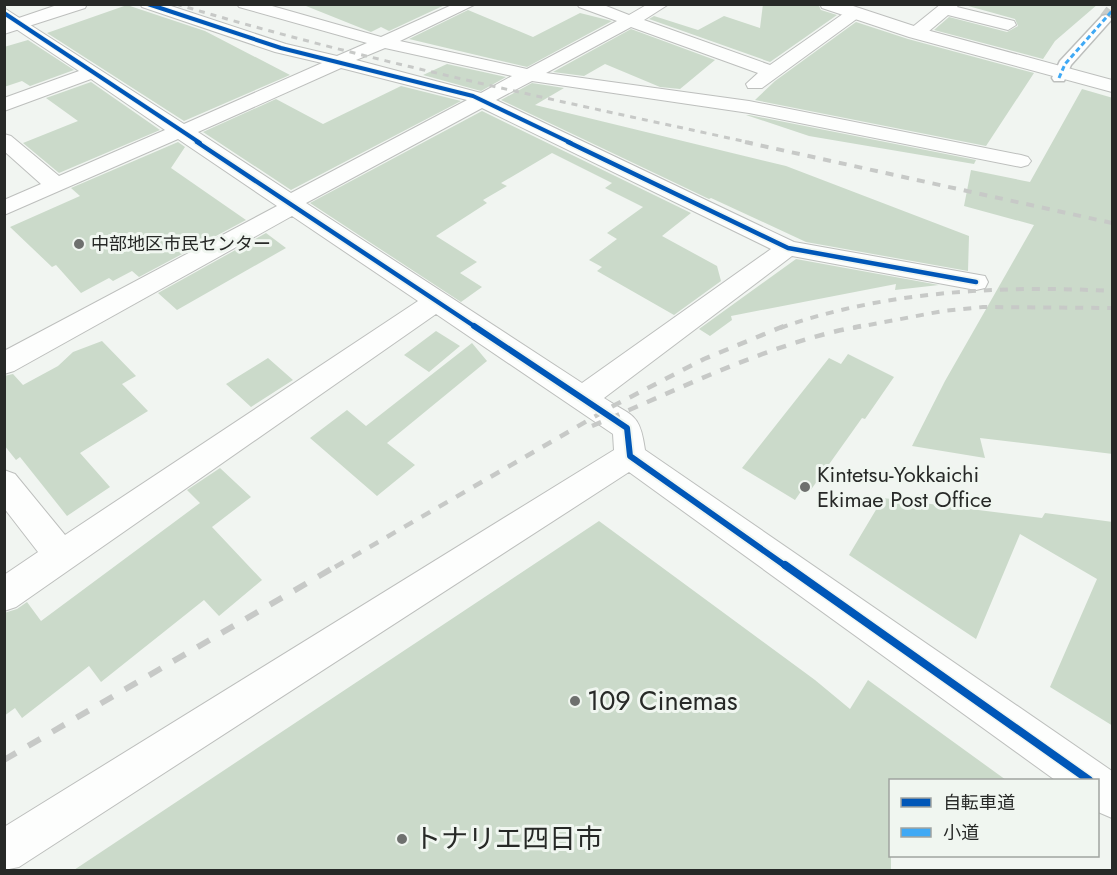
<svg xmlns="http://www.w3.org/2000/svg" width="1117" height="875" font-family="Jost,'Noto Sans JP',sans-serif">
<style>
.building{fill:#cbdaca}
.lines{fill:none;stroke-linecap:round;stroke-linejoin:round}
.pedestrian-tunnel{stroke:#c9ccc9;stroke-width:14;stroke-dasharray:14 7;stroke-linecap:butt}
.pedestrian-casing{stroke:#bdbfbd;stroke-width:3}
.minor-casing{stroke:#bdbfbd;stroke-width:2}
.tertiary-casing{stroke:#bdbfbd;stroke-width:2}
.pedestrian{fill:#fdfefd;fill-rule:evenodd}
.minor{fill:#fdfefd;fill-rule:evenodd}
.tertiary{fill:#fdfefd;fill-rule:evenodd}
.rail-far3{stroke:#c7c9c7;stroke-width:3;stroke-dasharray:6 6;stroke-linecap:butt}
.rail-far2{stroke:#c7c9c7;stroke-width:4;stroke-dasharray:8 8;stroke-linecap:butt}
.rail-far1{stroke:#c7c9c7;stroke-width:4.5;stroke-dasharray:10 10;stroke-linecap:butt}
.rail{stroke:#c7c9c7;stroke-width:6;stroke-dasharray:14 14;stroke-linecap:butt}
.quiet{stroke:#3fa9f5;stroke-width:3;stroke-dasharray:5 3;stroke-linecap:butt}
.cycleway-far3-casing{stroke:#f0f6f0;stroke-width:6}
.cycleway-far2-casing{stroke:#f0f6f0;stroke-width:8}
.cycleway-far1-casing{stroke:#f0f6f0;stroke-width:10}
.cycleway-casing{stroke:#f0f6f0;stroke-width:11}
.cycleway-far3{stroke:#0057b8;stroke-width:4}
.cycleway-far2{stroke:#0057b8;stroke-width:4.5}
.cycleway-far1{stroke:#0057b8;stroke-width:6}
.cycleway{stroke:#0057b8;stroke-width:8}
.poi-dot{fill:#6e706e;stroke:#f0f6f0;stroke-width:2}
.labels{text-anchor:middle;stroke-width:6;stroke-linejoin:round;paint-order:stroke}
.far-poi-label{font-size:18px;fill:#272927;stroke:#f0f6f0;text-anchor:start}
.poi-label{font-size:22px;fill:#272927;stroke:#f0f6f0;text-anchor:start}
.near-poi-label{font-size:27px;fill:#272927;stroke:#f0f6f0;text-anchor:start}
</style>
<rect width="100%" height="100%" fill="#f1f5f1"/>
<!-- building -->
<path class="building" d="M301,4H447L389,31L381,27L371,32Z
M763,4H818L821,10L837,15L770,62L649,19L654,16L698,30L724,16L760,28Z
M961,4H1098L1055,41L1043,59L934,30L949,17L1007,32L1018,26L1015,19Z
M127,5L205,31L290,75L184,121L47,33Z
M468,10L533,37L580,13L612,21L527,67L409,39Z
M856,22L908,39L1034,73L986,146L755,100L775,81Z
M631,29L715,60L680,89L660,87L605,64L584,76L553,72Z
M28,40L74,70L30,86L22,81L4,87V47Z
M447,64L506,77L481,91L423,75Z
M91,82L160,130L59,173L23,143L78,121L46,98Z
M532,83L564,88L535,105L786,166L969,236L968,271L806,242L711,198L709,199L501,100Z
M401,86L461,101L291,190L203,132L276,99L323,124Z
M1082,89L1113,98V454L980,438L985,458L912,446L945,381L1034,225L964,206L971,170L1030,182Z
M482,111L691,213L662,236L717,266L721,281L674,315L597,271L602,267L589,260L617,239L607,233L643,207L605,188L612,183L552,153L501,183L507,186L483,200L487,203L436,236L477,262L460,273L482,287L461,302L310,203Z
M746,115H749L976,160L974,164L809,136Z
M178,142L185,147L171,168L246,220L139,277L132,271L113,281L109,278L81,293L56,265L52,267L10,227L80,196L71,188Z
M266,233L286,248L177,310L158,293Z
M796,259L939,285L895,290L896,284L731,316L732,320L710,336L699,329Z
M436,331L460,346L429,372L404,355Z
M102,341L136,376L122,384L148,411L80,453L110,487L67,516L20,457L16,460L4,445V376L13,374L23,385L58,366L73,352Z
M472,343L487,361L387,443L415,465L377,496L310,438L347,410L366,426Z
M848,354L894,377L865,419L862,418L810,491L804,487L795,500L742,468L829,358L841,364Z
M268,358L293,380L251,407L226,384Z
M220,468L251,497L212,527L262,580L219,616L204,600L101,682L89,666L22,718L15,708L4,716V613L17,609L27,602L41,621L200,503L187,490Z
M883,498L1042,518L1045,513L1113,522V726L1050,687L1097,579L1020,534L976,639L849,555Z
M599,521L815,680L850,709L868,680L1006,780H891V870H74Z"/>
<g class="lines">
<!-- pedestrian-tunnel -->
<path class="pedestrian-tunnel" d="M1106,19L1112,11"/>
<!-- pedestrian casing -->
<g class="pedestrian-casing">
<path id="pedestrian" d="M1106,15L1112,19L1071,65L1064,81H1054L1052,78L1060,61L1102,16Z"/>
</g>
<!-- minor casing -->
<g class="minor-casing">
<path id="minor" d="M140,4H165L286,44L337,56L367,43L239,7L237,4H265L381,37L454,4H476L400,41L527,69L617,21L579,7L577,4H601L629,15L648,4H669L644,20L770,65L850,9H862L864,12L862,15L762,88H748L746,84L758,73L631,27L546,73L749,101L1021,155L1028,157L1031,161L1028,165L1021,167L749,113L532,81L496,100L794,242L985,276L988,282L985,288L976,290L792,256L604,398C633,417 640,413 645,450L1112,771V818L1098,812V780H1055L629,472L19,867L4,870V827L614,450L613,434L436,314L16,607L4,611V575L38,552L4,508V470L15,474L65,535L418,301L292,216L14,371L4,374V351L277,206L178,139L4,215V200L41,184L4,151V134L11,136L59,176L165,130L91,79L4,111V98L79,71L4,21V8L184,124L322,63L275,52L142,7ZM385,48L512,76L481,93L356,60ZM341,68L467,100L291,193L198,132ZM482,108L771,249L582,383L306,203Z
M941,4H959L957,7L1014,21L1016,25L1008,30L948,15L922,37H910L908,33L910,29Z"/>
</g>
<!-- tertiary casing -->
<g class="tertiary-casing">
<path id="tertiary" d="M60,4H87L85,8L4,34V23Z
M820,4H847L923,29L1112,80V92L909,37L822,8Z"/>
</g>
<!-- pedestrian -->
<use href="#pedestrian" class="pedestrian"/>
<!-- minor -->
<use href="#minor" class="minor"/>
<!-- tertiary -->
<use href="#tertiary" class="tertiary"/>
<!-- rail-far3 -->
<path class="rail-far3" d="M176,4C365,61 559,101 752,143"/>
<!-- rail-far2 -->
<path class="rail-far2" d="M745,142L1112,223
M780,328C884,291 1002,285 1112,291
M853,328L943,311L983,307L1112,308"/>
<!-- rail-far1 -->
<path class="rail-far1" d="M592,426C678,390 769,343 861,326
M335,567L613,406L704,359L784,326"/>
<!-- rail -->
<path class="rail" d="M4,760L338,565"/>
<!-- quiet -->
<path class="quiet" d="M1059,78L1065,64L1112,11"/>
<!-- cycleway-far3 casing -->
<g class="cycleway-far3-casing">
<path id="cycleway-far3" d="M148,4L281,48L473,96L571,143
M4,13L200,143"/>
</g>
<!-- cycleway-far2 casing -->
<g class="cycleway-far2-casing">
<path id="cycleway-far2" d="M197,142L477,328
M568,142L788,248L976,282"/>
</g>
<!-- cycleway-far1 casing -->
<g class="cycleway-far1-casing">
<path id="cycleway-far1" d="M474,326L627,428L630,456L787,567"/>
</g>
<!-- cycleway casing -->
<g class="cycleway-casing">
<path id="cycleway" d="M785,565L1089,780"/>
</g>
<!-- cycleway-far3 -->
<use href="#cycleway-far3" class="cycleway-far3"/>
<!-- cycleway-far2 -->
<use href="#cycleway-far2" class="cycleway-far2"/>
<!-- cycleway-far1 -->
<use href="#cycleway-far1" class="cycleway-far1"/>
<!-- cycleway -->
<use href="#cycleway" class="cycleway"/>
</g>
<!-- markers -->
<g class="poi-dot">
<circle cx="79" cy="244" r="6"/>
<circle cx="805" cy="487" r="6"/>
<circle cx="575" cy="701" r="6"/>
<circle cx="402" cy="839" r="6"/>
</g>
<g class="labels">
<!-- far-poi labels -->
<g class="far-poi-label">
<text x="91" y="250">中部地区市民センター</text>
</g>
<!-- poi labels -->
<g class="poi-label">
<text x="817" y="482">Kintetsu-Yokkaichi<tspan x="817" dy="25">Ekimae Post Office</tspan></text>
</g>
<!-- near-poi labels -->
<g class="near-poi-label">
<text x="587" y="710">109 Cinemas</text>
<text x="414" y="848">トナリエ四日市</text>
</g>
</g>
<!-- border -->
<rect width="1117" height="875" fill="none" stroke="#272927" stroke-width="12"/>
<!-- legend -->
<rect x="889" y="779" width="210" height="78" fill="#f0f6f0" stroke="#a0a4a0" stroke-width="1.5"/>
<rect x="901" y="798" width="30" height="9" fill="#0057b8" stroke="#a0a4a0" stroke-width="1.5"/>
<text x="943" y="809" font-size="18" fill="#272927">自転車道</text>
<rect x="901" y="828" width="30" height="9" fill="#3fa9f5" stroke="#a0a4a0" stroke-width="1.5"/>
<text x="943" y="839" font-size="18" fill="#272927">小道</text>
</svg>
